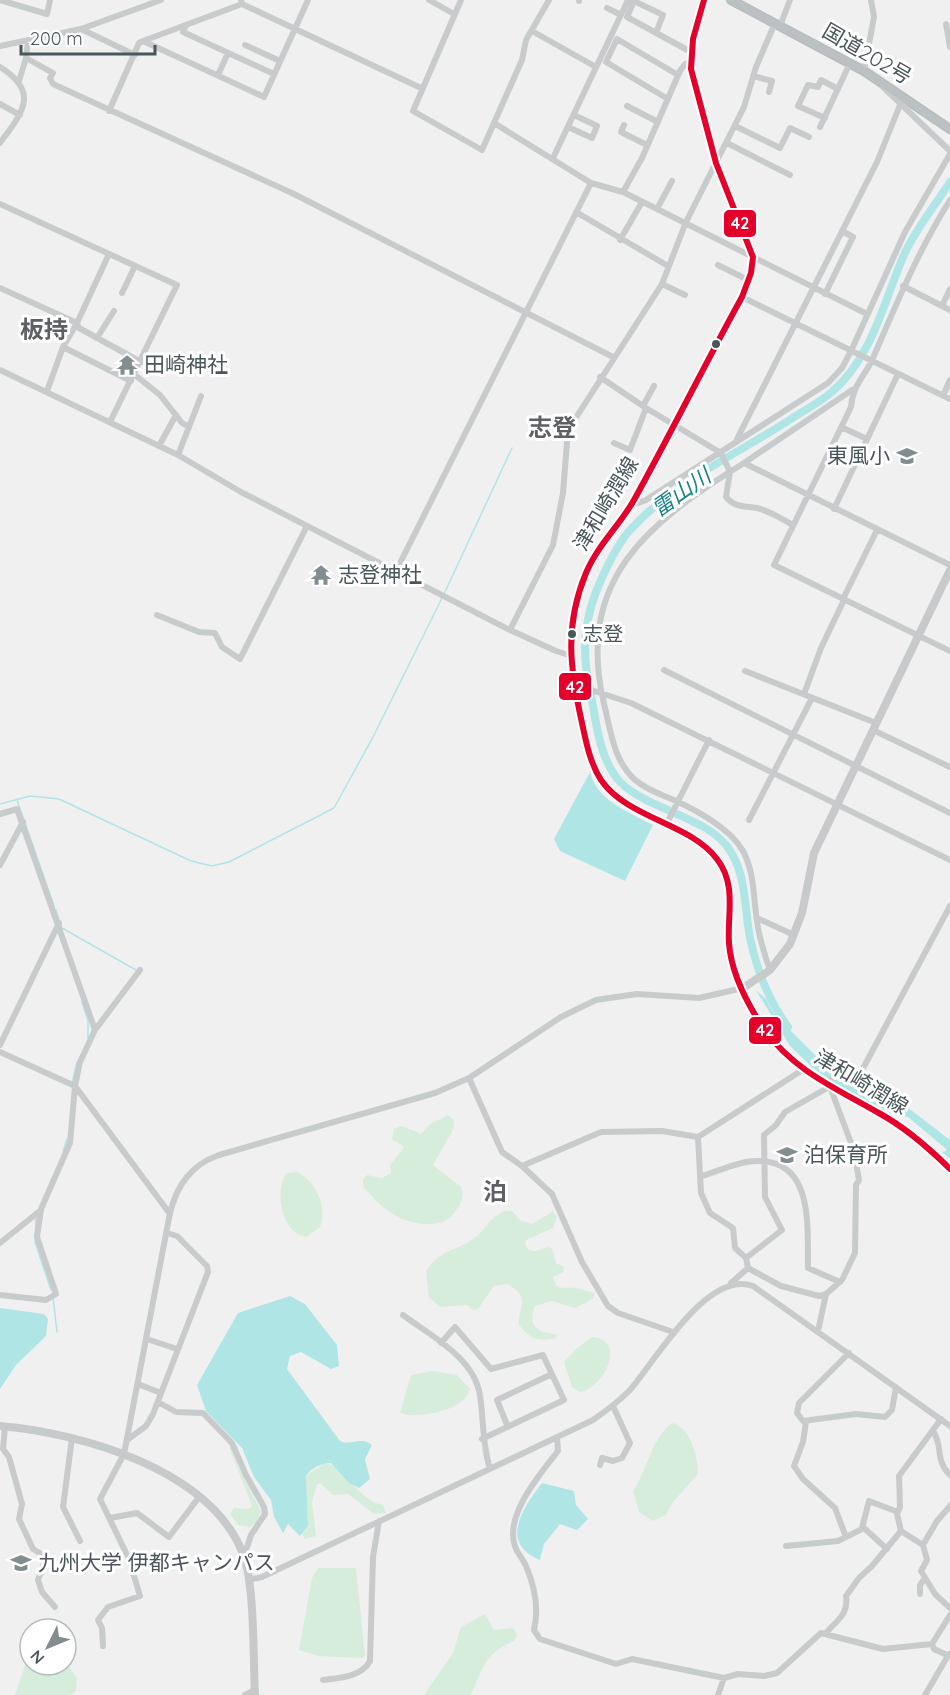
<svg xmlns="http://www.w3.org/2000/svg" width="950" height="1695" font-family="Quicksand,'Noto Sans JP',sans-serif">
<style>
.green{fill:#d7eddc}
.water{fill:#b0e5e6}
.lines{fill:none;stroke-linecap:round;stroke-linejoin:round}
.stream{stroke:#b0e5e6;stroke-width:1.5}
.river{stroke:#b0e5e6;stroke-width:8}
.highway-casing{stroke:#b6bbbe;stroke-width:10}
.minor{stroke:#c8cbcc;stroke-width:6}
.major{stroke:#c6cacb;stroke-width:8}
.highway{stroke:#bbc0c3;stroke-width:8}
.bus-1-casing{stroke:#fff;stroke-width:10}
.bus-1{stroke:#e4002b;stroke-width:6}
.bus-dot{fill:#49565a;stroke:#fff;stroke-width:2}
.labels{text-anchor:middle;stroke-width:6;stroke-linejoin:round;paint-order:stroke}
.bus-label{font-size:20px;fill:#49565a;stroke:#fff;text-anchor:start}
.street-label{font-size:21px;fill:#49565a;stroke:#fff}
.poi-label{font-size:21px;fill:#49565a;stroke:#fff;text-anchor:start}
.water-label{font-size:22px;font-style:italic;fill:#1b8385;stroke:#fff}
.quarter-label{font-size:24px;font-weight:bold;fill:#5d6163;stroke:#fff}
.line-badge{stroke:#fff;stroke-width:2}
.badge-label{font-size:16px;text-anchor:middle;font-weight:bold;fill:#fff}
</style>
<rect width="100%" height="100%" fill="#f0f0f0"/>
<!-- green -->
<path class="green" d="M448,1115L454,1120L453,1130L433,1165L461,1187C465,1197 461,1203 455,1212C442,1232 407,1224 391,1213C381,1207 372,1196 363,1187V1179L367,1175L382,1178L391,1173L390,1165L404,1147L392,1139L394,1129L402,1126L421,1134L430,1124Z
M297,1172C316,1181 328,1207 320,1227L307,1237C282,1235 273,1190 287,1173Z
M505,1211H512L520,1220L532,1224L552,1212L557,1216L553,1228L526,1240L525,1245L529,1250L535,1251L548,1247L552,1249L556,1263L564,1267L563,1272L553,1277C557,1293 563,1286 575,1288C582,1289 588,1292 595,1293L593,1299L575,1308L552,1301L535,1306C527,1327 539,1333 556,1334L557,1338C538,1341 532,1341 519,1325C517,1306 533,1298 507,1284L494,1286L478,1309L473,1310L467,1305L440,1307L429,1297L426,1272C438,1249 459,1251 477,1236C488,1226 490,1217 505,1211Z
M592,1337C627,1339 605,1388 580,1392L572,1387L564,1362L577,1348Z
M432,1371L457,1375L470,1389C465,1411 419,1419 400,1413L411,1375Z
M672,1423C691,1427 698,1457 698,1474L673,1502L666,1515L653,1521L639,1512L633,1491C647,1470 652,1438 672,1423Z
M232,1446L238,1466L261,1511L256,1522L250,1527L238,1525L230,1514L234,1508L248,1509L252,1506L229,1447Z
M325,1463C344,1465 357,1500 383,1505L386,1513L374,1514L348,1494L333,1495L320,1483L317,1485L312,1502L316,1536L305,1539L302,1535L308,1526L306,1476Z
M318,1568H356L365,1656L362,1658L318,1656L299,1650L312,1578Z
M485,1614L494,1630L513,1628L517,1634L514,1641C485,1653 483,1668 471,1695H424L453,1653L461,1627Z
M30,1651V1665H66V1662L77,1678L76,1691L70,1695H15Z"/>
<!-- water -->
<path class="water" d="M590,772C596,800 630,813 653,825L625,881L560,851L554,839Z
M756,990L766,999L774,1014L824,1064L911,1110L950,1140V1159L942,1152L946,1151V1149L908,1117L894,1115L838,1086L813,1068L790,1046Z
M290,1296L305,1304L337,1345L339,1366L331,1369L301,1352L290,1356L287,1369L340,1441C351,1446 361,1436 372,1445L365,1459L370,1479L359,1488L349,1483L331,1463C322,1462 310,1469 306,1476L308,1526L300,1536L288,1524L283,1533L274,1517L271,1500L254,1477L242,1448L206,1411L197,1385L238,1313Z
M0,1308L44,1314L48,1319L46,1336L16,1365L0,1389Z
M542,1483L574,1491L576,1505L588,1519L577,1530L560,1524L544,1544L540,1560C499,1543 522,1509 542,1483Z"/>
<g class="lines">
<!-- stream -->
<path class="stream" d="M444,594L512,448
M17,800L54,906
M0,804L30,796L59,799L191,861L212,866L229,862L334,808L373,737L442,598
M56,910L59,920
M61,925L62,928L136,970
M82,1002L88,1021V1038
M72,1083L77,1062
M63,1151L67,1139
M36,1217L35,1242L51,1290
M53,1297L57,1332"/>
<!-- river -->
<path class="river" d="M788,1027C768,1000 757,971 750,938C744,907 747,871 726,845C702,815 638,807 616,777C598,753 596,719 590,690C581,651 584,617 601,580C609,562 618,543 631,529C674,482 739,453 791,419C805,410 820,402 832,392C873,356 883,303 904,255C916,228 935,206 950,182"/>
<!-- highway casing -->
<g class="highway-casing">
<path id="highway" d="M731,0L864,71L950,129"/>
</g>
<!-- minor -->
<path class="minor" d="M0,0L47,14L50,0
M429,0L454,14
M461,0L413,111L482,150L494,123L591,183L623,192L642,158L680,71L685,64L691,62
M579,1V0
M242,4L421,88
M607,8L621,15
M946,24L950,47
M186,25L183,32L274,74
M780,26L790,0
M81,29L135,55
M532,31L596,67
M656,33L663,15L634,1L627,17L691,52
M28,41L26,58L53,73L50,78L53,84L294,194L613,357
M143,41L242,4L241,0
M245,45L280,61
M0,46L81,29L161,0
M0,67C40,92 23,112 0,143
M864,71L874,17L871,0
M218,75L228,53
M753,76L772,81L769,92
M19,81L26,58
M883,87L950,151
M668,99L606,62L617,39L678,75
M0,104L20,115
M627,106L658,122
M109,111L139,43L143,41L264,97L308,0
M825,118L798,106L808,85L818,87L821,80L838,89
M494,123L522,60L526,40L549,0
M624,125L621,132L647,145
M735,126L780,148L790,128L809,137
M568,127L592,138L597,126L574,115
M820,127L850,63
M727,143L790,175
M553,158L628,0
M623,192L867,314
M950,200C918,251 897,303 873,358C864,378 853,384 851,407L774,565L950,651
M0,204L177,285L110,422
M657,209L672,181
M576,212L668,266
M620,240L642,202
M718,265L748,280
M662,284L685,295
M903,286L942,306
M0,288L77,323L109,254
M950,289L942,306L950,310
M122,293L135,266
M825,294L853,237L842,231
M742,297L950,399
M97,338L114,311
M63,347L131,381
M0,370L178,455L241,492L510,630L556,651L569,655
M135,375L160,395L182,423L189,427
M600,377L646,408L721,453L730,472L726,497C735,508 745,506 757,508C770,511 782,519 793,525
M47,391L63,347L77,323L79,328L141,362
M943,396L950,380
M643,406L654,386
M841,427L867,439
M737,439L877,162L900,105
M614,443L630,450L646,408
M159,446L176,415
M178,455L201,396
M744,463L852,390
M634,501L638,503L646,500L828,383L842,368L851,351L905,232L950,154
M834,509L898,374
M396,571L591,183
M843,599L877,530
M157,615L199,632L215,633L222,647L240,659L307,526
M510,630L553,545L563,493L568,430L662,284L686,222L744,107L756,67L775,23
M664,670L950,813
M745,671L876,723
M573,684L631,703L950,860
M804,694L821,648L844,600
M873,730L950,767
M0,814L17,809L95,1030
M749,820L812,698
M666,825L709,740
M0,865L23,822
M757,918L794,935
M770,970C764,953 759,938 757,921C753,896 755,874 743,851C731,829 696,810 674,800C660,794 645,789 634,779C613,759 611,731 604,704C575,580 647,523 744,463L950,565
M0,1045L59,923
M0,1052L75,1086L170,1214
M469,1078L502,1152L522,1166L552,1194L582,1262L608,1306L618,1313L673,1332
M698,1137L701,1193L710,1213L733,1228L735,1248L746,1258L748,1268L781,1286L819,1296L826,1294L842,1280L855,1253L856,1185L859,1180L854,1151L829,1084L839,1064L860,1074L950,906
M522,1166L601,1132L662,1131L698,1137L804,1069
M702,1176C719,1171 739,1161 757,1161C815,1160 807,1229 808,1268L840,1282
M0,1243L41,1210
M746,1258L782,1230L765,1197L764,1135L776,1125L785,1112L829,1087
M731,1283L748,1268
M0,1295L46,1300L56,1294L37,1237L41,1209L70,1143L75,1086L80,1062L95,1030L140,970
M403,1315C431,1336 475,1358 480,1396C484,1421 482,1444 490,1469
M818,1331L826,1294
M147,1339L177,1349
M441,1343L455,1327L491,1369L543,1355L564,1400L482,1439
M849,1353L799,1403L797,1413L803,1421L856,1414L885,1417L892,1410L896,1387
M138,1384L161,1393
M158,1402L176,1412L203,1413L232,1443L246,1475L264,1507L265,1514L251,1535L244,1556
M806,1422L803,1442L794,1466L803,1479L835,1508L846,1537
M5,1426L3,1449L9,1457L22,1504L19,1519L33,1549L43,1555L44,1563L38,1580L42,1592L55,1607
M508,1427L497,1400L552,1374
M933,1431C944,1447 934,1459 950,1475
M72,1438L63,1507L80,1541
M557,1438L558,1451C541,1473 504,1515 515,1546C517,1553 523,1559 526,1566C535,1587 539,1609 534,1630L540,1639L616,1664L632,1659L724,1678L738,1674L764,1676L777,1673L821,1633L883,1649L932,1644L934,1649L947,1655
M127,1440L146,1426L153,1414L208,1272L207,1266L177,1236L167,1233
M600,1465L602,1458L613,1461L622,1458L630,1443L613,1406
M950,1506L937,1521L923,1545L927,1560L921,1571L935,1594L950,1608
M110,1518L137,1513L169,1537L199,1497
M862,1528L869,1501L898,1512
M923,1545L901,1531L897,1514L900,1507L899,1476L941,1419
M786,1546L838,1541L864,1528L887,1549
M248,1580L262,1577L593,1420C606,1411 618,1402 629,1391C655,1362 707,1269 753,1286L950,1426
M920,1594V1585L925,1578
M826,1633C837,1620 849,1614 846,1596L859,1578L872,1566L901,1531
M932,1644L950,1615
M103,1646L102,1628L98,1620L108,1607L140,1596L129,1559L100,1499L124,1454L170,1213C177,1185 191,1165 219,1155L435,1093L469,1078L561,1017L596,1000L637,994L699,998L743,988
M323,1680C340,1678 361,1677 370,1661L373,1557L379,1521
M245,1695L255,1690
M718,1695L724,1678
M925,1695L949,1654"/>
<!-- major -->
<path class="major" d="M704,0L693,39L691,69L716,163L753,257L751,273L742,297C705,364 671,433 634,500C620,525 597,546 586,573C564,626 570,669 582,723C586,742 590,763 601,780C628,819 690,823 717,859C737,885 727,914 729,943C731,972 748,1005 764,1029C793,1070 835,1088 877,1112C905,1127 928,1147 950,1169
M743,988L770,970L790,944L802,913L814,853L950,570
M0,1426C82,1433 211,1470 243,1554C255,1584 253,1660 255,1695"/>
<!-- highway -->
<use href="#highway" class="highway"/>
<!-- bus-1 casing -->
<g class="bus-1-casing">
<path id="bus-1" d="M704,0L693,39L691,69L716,163L753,257L751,273L742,297C705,364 671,433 634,500C620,525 597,546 586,573C564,626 570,669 582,723C586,742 590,763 601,780C628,819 690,823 717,859C737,885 727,914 729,943C731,972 748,1005 764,1029C793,1070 835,1088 877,1112C905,1127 928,1147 950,1169"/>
</g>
<!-- bus-1 -->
<use href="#bus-1" class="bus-1"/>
</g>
<!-- icons -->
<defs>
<g id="temple-bare" transform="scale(1.62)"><path d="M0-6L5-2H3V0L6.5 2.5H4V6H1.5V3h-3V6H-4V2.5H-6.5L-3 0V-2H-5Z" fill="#838c8e" stroke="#fff" stroke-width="2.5" paint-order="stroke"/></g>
<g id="school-bare" transform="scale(1.62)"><path d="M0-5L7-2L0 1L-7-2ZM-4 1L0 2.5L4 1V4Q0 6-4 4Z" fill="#838c8e" stroke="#fff" stroke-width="2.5" paint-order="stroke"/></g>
<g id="university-bare" transform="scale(1.62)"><path d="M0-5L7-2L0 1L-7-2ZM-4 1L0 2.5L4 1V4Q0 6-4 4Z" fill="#838c8e" stroke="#fff" stroke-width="2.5" paint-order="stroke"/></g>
</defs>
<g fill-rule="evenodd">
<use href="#temple-bare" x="127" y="365"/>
<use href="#school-bare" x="907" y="456"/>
<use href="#temple-bare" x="321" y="575"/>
<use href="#school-bare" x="787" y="1155"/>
<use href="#university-bare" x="21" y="1563"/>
</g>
<!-- markers -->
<g class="bus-dot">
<circle cx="716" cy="344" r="5"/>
<circle cx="572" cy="634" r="5"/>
</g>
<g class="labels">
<!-- bus labels -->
<g class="bus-label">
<text x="583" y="641">志登</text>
</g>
<!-- street labels -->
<g class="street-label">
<text transform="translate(867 54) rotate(30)" y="7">国道202号</text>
<text transform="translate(606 504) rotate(-59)" y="7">津和崎潤線</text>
<text transform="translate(861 1082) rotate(31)" y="7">津和崎潤線</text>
</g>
<!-- poi labels -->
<g class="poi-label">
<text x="144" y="372">田崎神社</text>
<text x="890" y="463" text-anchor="end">東風小</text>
<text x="338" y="582">志登神社</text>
<text x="804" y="1162">泊保育所</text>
<text x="38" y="1570">九州大学 伊都キャンパス</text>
</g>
<!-- water labels -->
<g class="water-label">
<text transform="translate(681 492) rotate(-35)" y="8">雷山川</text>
</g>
<!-- quarter labels -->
<g class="quarter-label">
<text x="44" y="338">板持</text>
<text x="552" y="436">志登</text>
<text x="495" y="1200">泊</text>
</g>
</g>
<g class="line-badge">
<rect x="723" y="209" width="34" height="29" rx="6" fill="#e4002b"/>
<rect x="558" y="672" width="34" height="29" rx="6" fill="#e4002b"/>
<rect x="748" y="1016" width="34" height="29" rx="6" fill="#e4002b"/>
</g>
<g class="badge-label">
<text x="740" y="229">42</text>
<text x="575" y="693">42</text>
<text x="765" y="1036">42</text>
</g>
<!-- north arrow -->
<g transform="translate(48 1647) rotate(227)"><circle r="28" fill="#ffffff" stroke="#b6bbbd" stroke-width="1.5"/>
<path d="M0-4.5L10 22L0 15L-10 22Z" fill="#838c8e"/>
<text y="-9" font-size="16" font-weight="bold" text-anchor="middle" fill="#49565a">N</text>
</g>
<!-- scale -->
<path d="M21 45v9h134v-9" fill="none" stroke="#49565a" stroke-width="3"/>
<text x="30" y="45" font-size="18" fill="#49565a" stroke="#ffffff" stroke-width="4.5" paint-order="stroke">200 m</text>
</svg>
